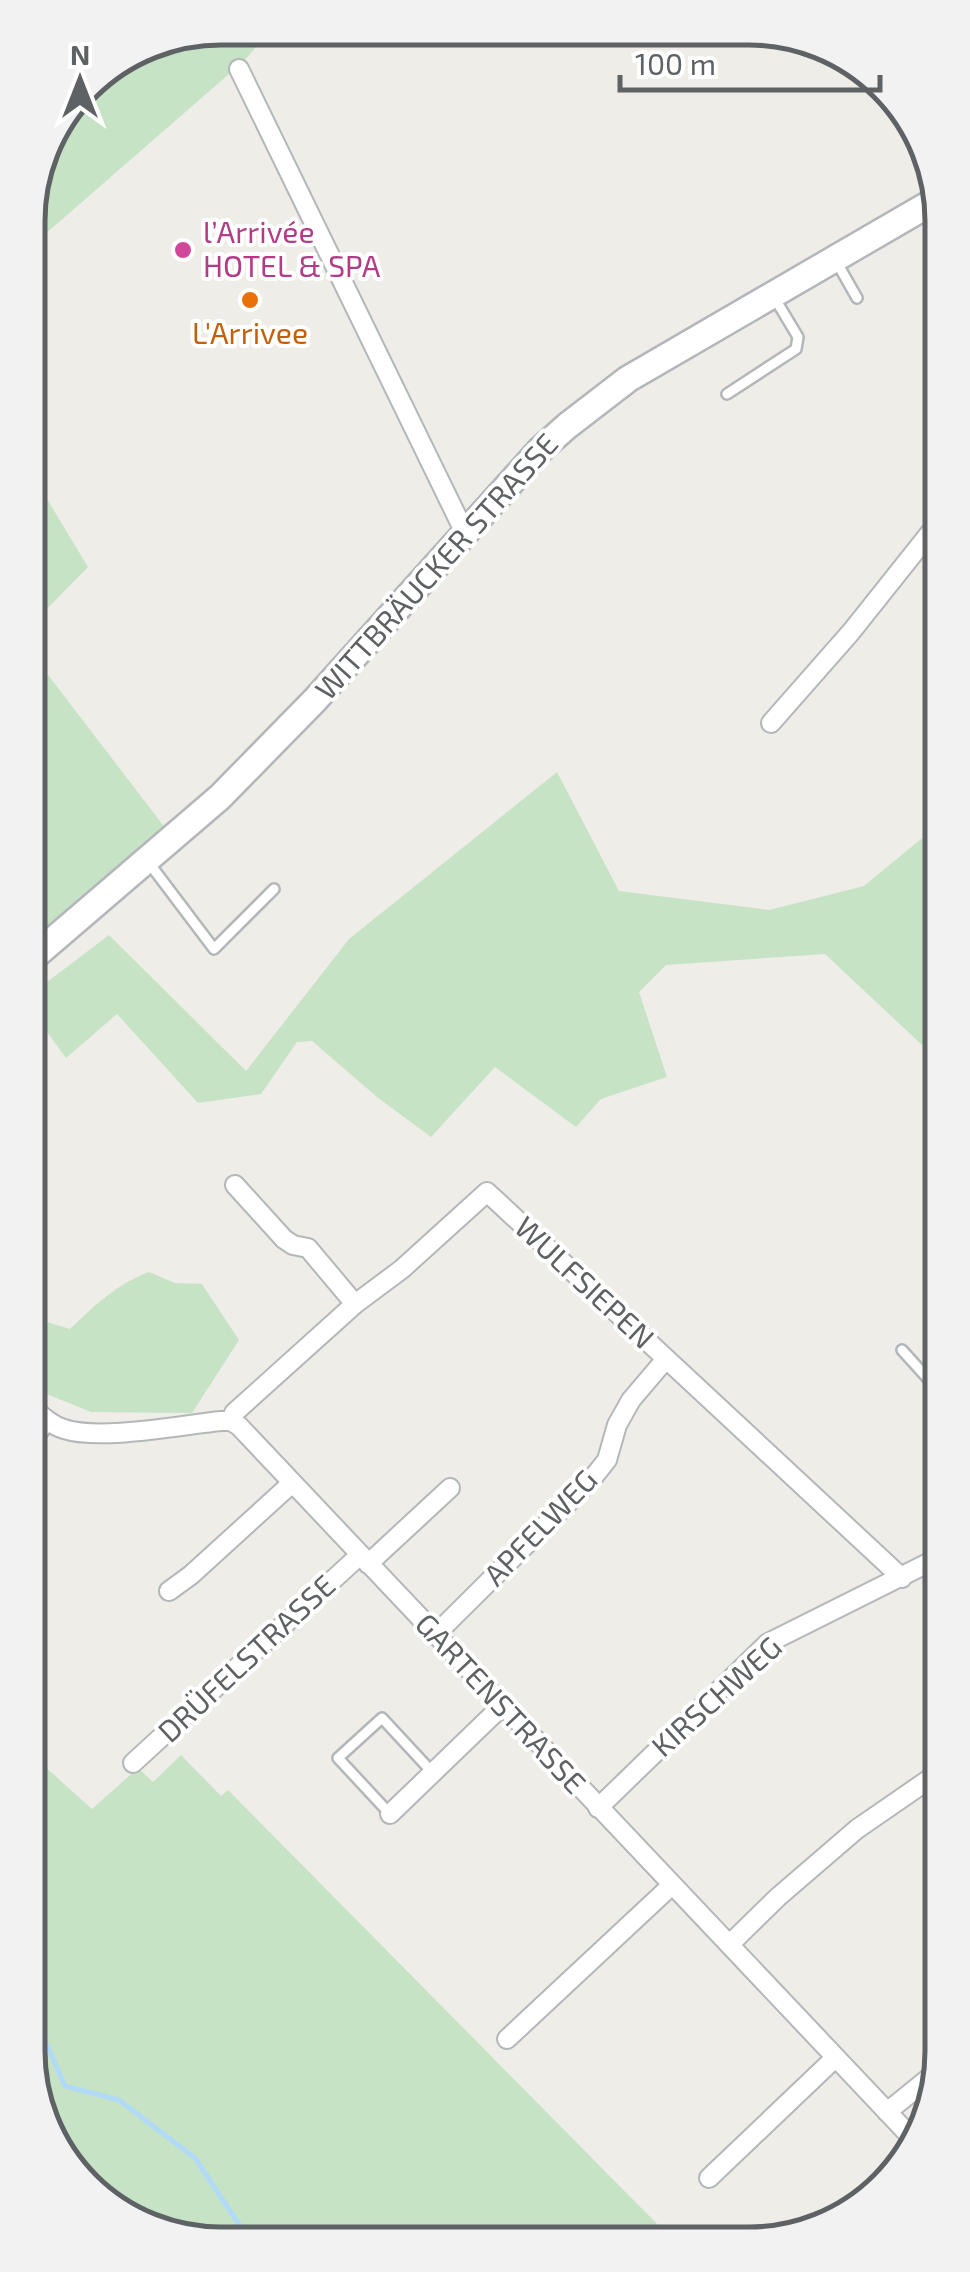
<svg xmlns="http://www.w3.org/2000/svg" width="970" height="2272" font-family="'Exo 2',sans-serif">
<style>
.green{fill:#c7e3c6}
.lines{fill:none;stroke-linecap:round;stroke-linejoin:round}
.stream{stroke:#b0daf6;stroke-width:5}
.lane-casing{stroke:#b4b7ba;stroke-width:14}
.street-casing{stroke:#b4b7ba;stroke-width:22}
.secondary-casing{stroke:#b3b6ba;stroke-width:30}
.lane{stroke:#fff;stroke-width:9}
.street{stroke:#fff;stroke-width:18}
.secondary{stroke:#fff;stroke-width:25}
.hotel-dot{fill:#d1479c;stroke:#fff;stroke-width:4}
.food-dot{fill:#e8710a;stroke:#fff;stroke-width:4}
.labels{text-anchor:middle;stroke-width:8;stroke-linejoin:round;paint-order:stroke}
.hotel-label{font-size:30px;fill:#b23c85;stroke:#fff;text-anchor:start}
.food-label{font-size:30px;fill:#c56008;stroke:#fff}
.street-label{font-size:30px;fill:#5e6265;stroke:#fff}
.rim{fill:none;stroke:#5e6265;stroke-width:5}
</style>
<rect width="100%" height="100%" fill="#efede7"/>
<!-- green -->
<path class="green" d="M221,28H272L244,61L28,249V208L48,135L93,76Z
M29,469L88,567L29,627Z
M29,650L166,829L30,943Z
M557,772L619,891L769,910L864,886L938,825L939,1061L825,954L666,965L639,992L667,1077L601,1099L576,1127L495,1067L431,1137L377,1097L312,1041L297,1042L261,1094L198,1103L117,1014L66,1058L31,1010L30,995L109,935L246,1071L349,939Z
M149,1272L175,1283L202,1284L239,1340L192,1413L91,1412L39,1391L32,1385L31,1307L47,1322L70,1329C95,1305 117,1284 149,1272Z
M181,1755L221,1796L228,1790L672,2239L184,2241L85,2188L34,2101L33,1756L92,1809L138,1768L153,1782Z"/>
<g class="lines">
<!-- stream -->
<path class="stream" d="M937,923L932,956L939,961
M34,2025L47,2045L65,2086L119,2100L195,2158L250,2241"/>
<!-- lane casing -->
<g class="lane-casing">
<path id="lane" d="M836,261L857,298
M727,394L796,349L798,337L774,297
M149,863L214,949L274,889
M902,1350L940,1392
M390,1814L338,1758L382,1718L433,1773"/>
</g>
<!-- street casing -->
<g class="street-casing">
<path id="street" d="M239,69L465,533
M771,723L851,632L937,524
M235,1185L284,1239L293,1245L308,1248L355,1304
M32,1407C42,1416 51,1425 64,1429C100,1441 181,1425 221,1421H231L239,1426L912,2138
M231,1421L234,1413L355,1304L402,1269L487,1192L902,1578
M32,1442L46,1420
M368,1564L450,1488
M169,1591L191,1575L291,1484
M435,1635L591,1480L607,1460L617,1425L631,1400L665,1360
M133,1763L360,1555
M598,1808L768,1643L940,1557
M390,1814L502,1706
M730,1944L778,1897L857,1829L941,1771
M507,2039L672,1885
M887,2112L940,2069
M709,2178L835,2058"/>
</g>
<!-- secondary casing -->
<g class="secondary-casing">
<path id="secondary" d="M30,960L220,797L315,700L540,450L567,426L628,379L936,200"/>
</g>
<!-- lane -->
<use href="#lane" class="lane"/>
<!-- street -->
<use href="#street" class="street"/>
<!-- secondary -->
<use href="#secondary" class="secondary"/>
</g>
<!-- markers -->
<circle class="hotel-dot" cx="183" cy="250" r="10"/>
<circle class="food-dot" cx="250" cy="300" r="10"/>
<g class="labels">
<!-- hotel labels -->
<g class="hotel-label">
<text x="203" y="243">l’Arrivée<tspan x="203" dy="34">HOTEL &amp; SPA</tspan></text>
</g>
<!-- food labels -->
<g class="food-label">
<text x="250" y="344">L'Arrivee</text>
</g>
<!-- street labels -->
<g class="street-label">
<text transform="translate(437 567) rotate(-48)" y="10">WITTBRÄUCKER STRASSE</text>
<text transform="translate(584 1283) rotate(43)" y="10">WULFSIEPEN</text>
<text transform="translate(541 1528) rotate(-46)" y="10">APFELWEG</text>
<text transform="translate(247 1659) rotate(-43)" y="10">DRÜFELSTRASSE</text>
<text transform="translate(717 1697) rotate(-42)" y="10">KIRSCHWEG</text>
<text transform="translate(500 1704) rotate(47)" y="10">GARTENSTRASSE</text>
</g>
</g>
<!-- crop -->
<path d="M0 0H970V2272H0ZM221 45H749A176 176 0 0 1 925 221V2051A176 176 0 0 1 749 2227H221A176 176 0 0 1 45 2051V221A176 176 0 0 1 221 45Z" fill="#f2f2f3" fill-rule="evenodd"/>
<path class="rim" d="M221 45H749A176 176 0 0 1 925 221V2051A176 176 0 0 1 749 2227H221A176 176 0 0 1 45 2051V221A176 176 0 0 1 221 45Z"/>
<!-- north arrow -->
<g transform="translate(80 80)" stroke="#ffffff" stroke-width="8" paint-order="stroke">
<path d="M0-8L18 38L0 25L-18 38Z" fill="#5e6265"/>
<text y="-15" font-size="28" font-weight="bold" text-anchor="middle" fill="#5e6265">N</text>
</g>
<!-- scale -->
<path d="M620 75v15h260v-15" fill="none" stroke="#5e6265" stroke-width="5"/>
<text x="635" y="75" font-size="30" fill="#5e6265" stroke="#ffffff" stroke-width="8" paint-order="stroke">100 m</text>
</svg>
